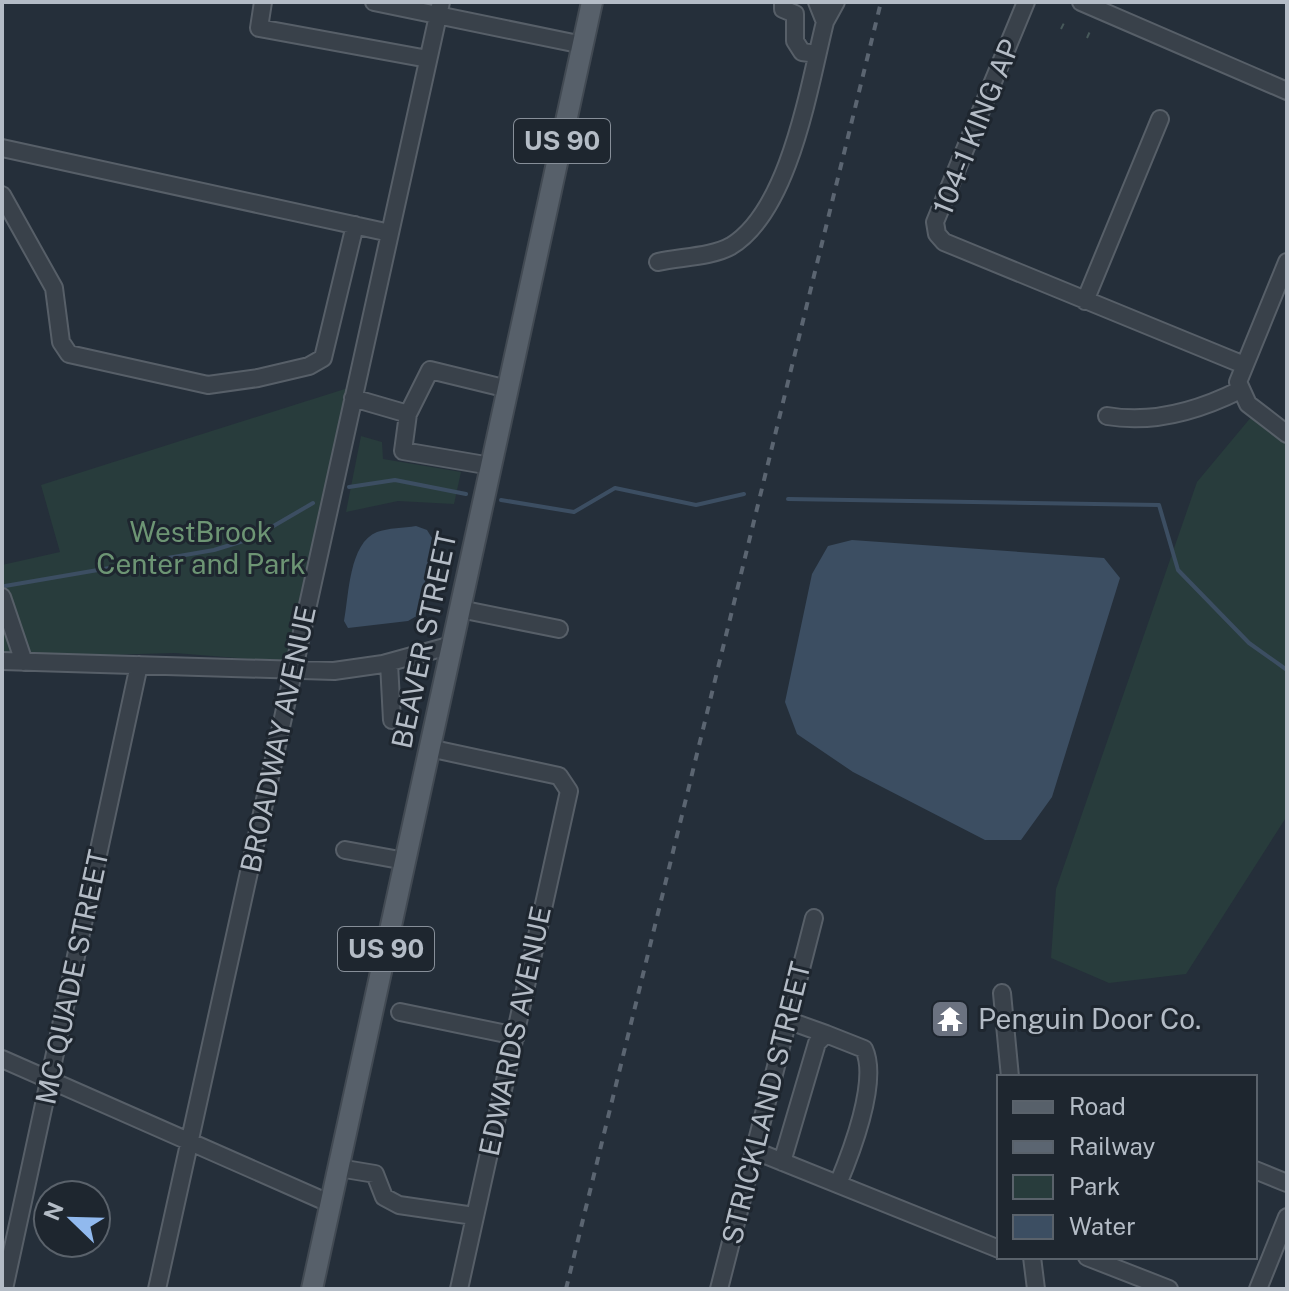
<svg xmlns="http://www.w3.org/2000/svg" width="1289" height="1291" font-family="'Public Sans',sans-serif">
<style>
.green{fill:#283c3c}
.water{fill:#3c4e62}
.lines{fill:none;stroke-linecap:round;stroke-linejoin:round}
.stream{stroke:#3c4e62;stroke-width:4}
.minor-casing{stroke:#575f68;stroke-width:20}
.major-casing{stroke:#424a53;stroke-width:24}
.path{stroke:#47595a;stroke-width:2;stroke-dasharray:6 6;stroke-linecap:butt}
.minor{stroke:#39414a;stroke-width:16}
.major{stroke:#57606a;stroke-width:20}
.rail{stroke:#5b6571;stroke-width:4;stroke-dasharray:8 8;stroke-linecap:butt}
.labels{text-anchor:middle;stroke-width:6;stroke-linejoin:round;paint-order:stroke}
.shield{fill:#1e262f;stroke:#878f99;stroke-width:2}
.shield-label{font-size:26px;font-weight:bold;fill:#b4bcc6}
.street-label{font-size:28px;fill:#b4bcc6;stroke:#1e262f}
.park-label{font-size:28px;fill:#6d9574;stroke:#1e262f}
.poi-label{font-size:28px;fill:#b4bcc6;stroke:#1e262f;text-anchor:start}
</style>
<rect width="100%" height="100%" fill="#252f3a"/>
<!-- green -->
<path class="green" d="M348,388L286,662L175,653L2,658V565L60,552L41,485Z
M1252,416L1287,444V816L1186,974L1109,983L1051,958L1056,889L1197,482Z
M361,436L382,442L383,459L461,472L454,504L398,501L346,512Z"/>
<!-- water -->
<path class="water" d="M416,526L427,530L432,538L420,614L408,621L348,628L344,621C349,595 349,543 377,532C388,528 404,528 416,526Z
M852,540L1104,558L1120,578L1052,797L1021,840H985L853,772L797,734L785,702L812,574L828,546Z"/>
<g class="lines">
<!-- stream -->
<path class="stream" d="M349,487L395,480L466,494
M788,499L1159,505L1178,570L1249,643L1287,670
M501,500L574,512L615,488L696,505L744,494
M5,586L214,550L253,538L313,503"/>
<!-- minor casing -->
<g class="minor-casing">
<path id="minor" d="M263,2L259,28L428,59
M374,2L583,45
M783,2V9L795,14V41L802,52L817,54
M817,2L825,22
M1026,2L935,222L937,234L944,242L1244,365
M1081,2L1287,91
M2,148L390,233
M2,195L54,288L61,342L69,354L208,385L258,378L309,366L323,358L355,225
M658,262C679,257 712,257 731,246C790,210 809,86 825,22L836,2
M1287,262L1238,382L1248,404L1287,434
M1085,301L1160,119
M353,398L408,414L430,370L508,389
M408,414L403,451L491,466
M1107,416C1153,424 1198,411 1240,390
M2,597L24,662
M460,609L559,629
M2,661L334,671L383,664L452,645
M389,663L392,720
M429,748L559,776L569,791L459,1289
M345,850L405,861
M1002,993L1010,1077
M400,1012L516,1036
M787,1020L826,1034
M2,1059L331,1204
M753,1150L999,1249
M782,1162L817,1043L826,1034L864,1049C879,1081 851,1153 838,1184
M339,1168L375,1174L384,1197L399,1205L474,1216
M1255,1170L1287,1183
M1032,1257L1036,1289
M1087,1257L1169,1289
M4,1289L139,665
M157,1289L441,2
M719,1289L814,918
M1258,1289L1287,1217"/>
</g>
<!-- major casing -->
<g class="major-casing">
<path id="major" d="M312,1289L592,2"/>
</g>
<!-- path -->
<path class="path" d="M1061,29L1066,19
M1087,38L1091,29"/>
<!-- minor -->
<use href="#minor" class="minor"/>
<!-- major -->
<use href="#major" class="major"/>
<!-- rail -->
<path class="rail" d="M566,1289L881,2"/>
</g>
<!-- icons -->
<defs>
<g id="temple-square" transform="scale(2)"><rect x="-9" y="-9" width="18" height="18" rx="4" fill="#6b7280" stroke="#1e262f"/><path d="M0-6L5-2H3V0L6.5 2.5H4V6H1.5V3h-3V6H-4V2.5H-6.5L-3 0V-2H-5Z" fill="#fff"/></g>
</defs>
<g fill-rule="evenodd">
<use href="#temple-square" x="950" y="1019"/>
</g>
<g class="labels">
<!-- shield labels -->
<g class="shield">
<rect x="514" y="119" width="96" height="44" rx="6"/>
<rect x="338" y="927" width="96" height="44" rx="6"/>
</g>
<g class="shield-label">
<text x="562" y="150">US 90</text>
<text x="386" y="958">US 90</text>
</g>
<!-- street labels -->
<g class="street-label">
<text transform="translate(976 127) rotate(-68)" y="10">104-1 KING AP</text>
<text transform="translate(424 640) rotate(-78)" y="10">BEAVER STREET</text>
<text transform="translate(278 739) rotate(-78)" y="10">BROADWAY AVENUE</text>
<text transform="translate(72 977) rotate(-78)" y="10">MC QUADE STREET</text>
<text transform="translate(515 1031) rotate(-78)" y="10">EDWARDS AVENUE</text>
<text transform="translate(766 1103) rotate(-76)" y="10">STRICKLAND STREET</text>
</g>
<!-- park labels -->
<g class="park-label">
<text x="201" y="542">WestBrook<tspan x="201" dy="32">Center and Park</tspan></text>
</g>
<!-- poi labels -->
<g class="poi-label">
<text x="978" y="1029">Penguin Door Co.</text>
</g>
</g>
<!-- border -->
<rect width="1289" height="1291" fill="none" stroke="#b4bcc6" stroke-width="8"/>
<!-- legend -->
<rect x="997" y="1075" width="260" height="184" fill="#1e262f" stroke="#5a626b" stroke-width="2"/>
<rect x="1013" y="1101" width="40" height="12" fill="#57606a" stroke="#5a626b" stroke-width="2"/>
<text x="1069" y="1115" font-size="24" fill="#b4bcc6">Road</text>
<rect x="1013" y="1141" width="40" height="12" fill="#5b6571" stroke="#5a626b" stroke-width="2"/>
<text x="1069" y="1155" font-size="24" fill="#b4bcc6">Railway</text>
<rect x="1013" y="1175" width="40" height="24" fill="#283c3c" stroke="#5a626b" stroke-width="2"/>
<text x="1069" y="1195" font-size="24" fill="#b4bcc6">Park</text>
<rect x="1013" y="1215" width="40" height="24" fill="#3c4e62" stroke="#5a626b" stroke-width="2"/>
<text x="1069" y="1235" font-size="24" fill="#b4bcc6">Water</text>
<!-- north arrow -->
<g transform="translate(72 1219) rotate(293)"><circle r="38" fill="#1e262f" stroke="#5a626b" stroke-width="2"/>
<path d="M0-6L14 30L0 20L-14 30Z" fill="#91b9ee"/>
<text y="-12" font-size="22" font-weight="bold" text-anchor="middle" fill="#b4bcc6">N</text>
</g>
</svg>
